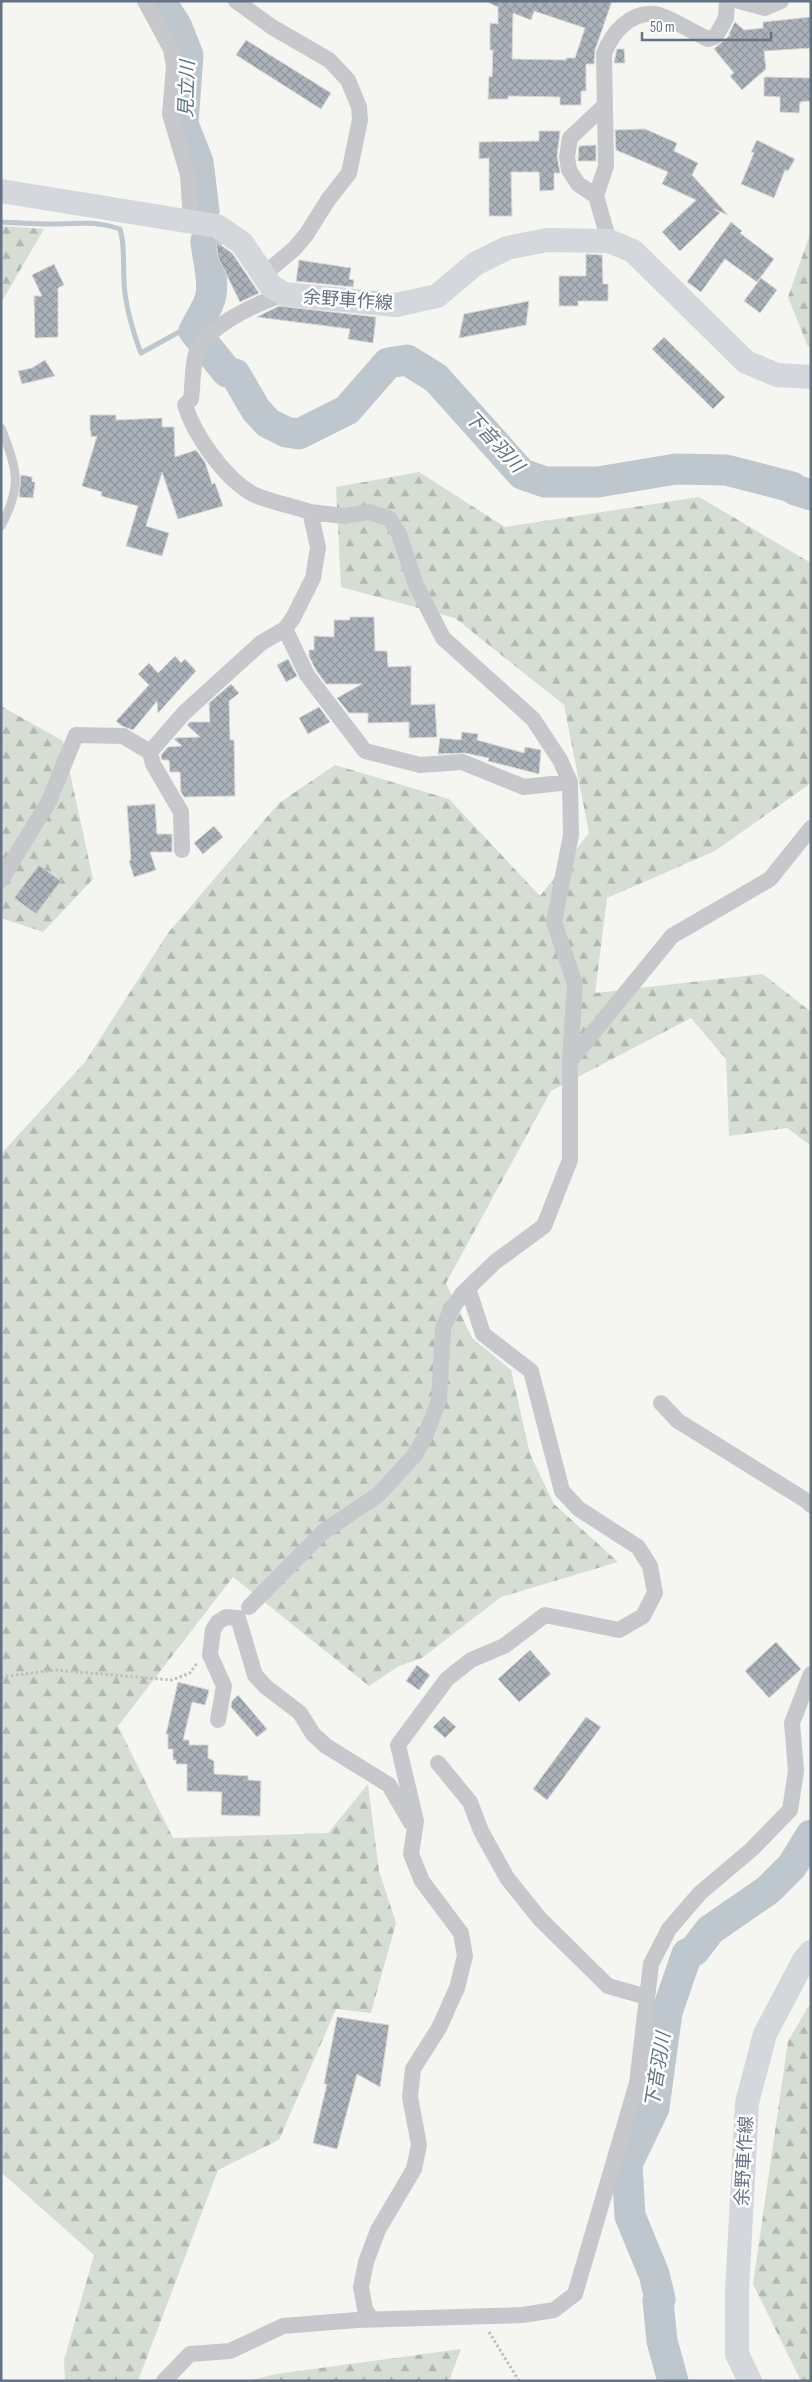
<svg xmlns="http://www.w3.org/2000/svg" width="812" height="2382" font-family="'Sofia Sans Condensed','Noto Sans JP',sans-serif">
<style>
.forest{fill:url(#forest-firs)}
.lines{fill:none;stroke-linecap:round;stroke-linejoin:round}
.stream{stroke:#bec7cd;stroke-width:5}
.river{stroke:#bec7cd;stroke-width:31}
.building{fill:url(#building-cross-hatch);stroke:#d7d7d5;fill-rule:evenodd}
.path{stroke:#bdbfc1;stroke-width:3;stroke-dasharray:2.5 2.5;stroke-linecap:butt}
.lane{stroke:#c6c8cc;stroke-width:9}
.street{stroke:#c6c8cc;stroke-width:16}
.secondary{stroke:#d4d8dc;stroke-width:24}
.labels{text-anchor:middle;stroke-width:5;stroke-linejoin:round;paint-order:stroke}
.street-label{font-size:18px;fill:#647284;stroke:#fff}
.water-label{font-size:19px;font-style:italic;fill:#5f7480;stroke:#fff}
</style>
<defs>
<pattern id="forest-firs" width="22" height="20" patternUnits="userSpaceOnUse" patternTransform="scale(1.25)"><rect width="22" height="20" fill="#d6ddd3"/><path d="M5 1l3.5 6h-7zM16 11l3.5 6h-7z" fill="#b1b8b1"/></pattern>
<pattern id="building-cross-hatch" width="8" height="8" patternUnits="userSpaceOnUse" patternTransform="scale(1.25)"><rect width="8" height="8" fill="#abb2b9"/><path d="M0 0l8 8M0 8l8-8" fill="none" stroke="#8f959c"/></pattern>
</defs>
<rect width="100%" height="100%" fill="#f5f6f2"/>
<!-- forest -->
<path class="forest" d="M1,226L44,229L1,303Z
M811,231V345L808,347L788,297Z
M419,472L505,527L699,497L811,563V783L715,851L607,898L595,993L763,974L811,1012V1146L787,1128L729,1136L726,1059L691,1018L551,1091L446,1283L472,1338L511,1370L530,1454L554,1504L618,1562L501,1597L422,1658L399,1666L369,1686L233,1577L118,1726L173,1838L328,1833L368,1784L379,1871L396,1923L371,2013L336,2009L279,2140L218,2170L138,2381H65L64,2360L94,2255L1,2172V1154L85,1062L168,933L279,803L335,765L449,799L540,896L589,833L564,705L455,618L341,587L336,487Z
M1,706L63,741L93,879L43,932L1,918Z
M811,2002V2381H801L753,2284L788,2041Z
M461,2349L449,2381H248L276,2374Z"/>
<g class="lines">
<!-- stream -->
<path class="stream" d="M1,222C18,223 36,224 53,224C79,224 95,220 120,229C125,246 123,262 124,280C124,300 133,333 141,353L179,332L194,331"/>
<!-- river -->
<path class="river" d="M160,1L176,25L188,55L183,124L198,162L204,211
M206,241C207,258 214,277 211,295C209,307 199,320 194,331L227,372L235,374L256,410L268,423L286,432L299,434L347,410L388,363L407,360L436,378L522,474L545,482H598L676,469L726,470L792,487L795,490L811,495
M673,2381L662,2341L658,2301L660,2299L654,2274L630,2216L627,2164L654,2108L667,2012L687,1954L694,1951L710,1930L768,1890L792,1866L811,1835"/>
</g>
<!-- building -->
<path class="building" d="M485,1H612L595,50L594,64H586V91H581V105H560V97L508,96V99H488L489,76L492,77L493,50H490V23L498,24V7ZM534,11L585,28L575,58H566V60L512,59L513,13L531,20Z
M811,17V48L764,51L766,69L742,90L730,76L734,73L714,49L730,35L729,34L735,22L744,30L763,28V22Z
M246,40L331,93L321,109L236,55Z
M617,49H624L625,63H614Z
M764,77L811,78V101L800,102L799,113L780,112V97L764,96Z
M645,129L677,143L674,151L698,163L692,175L728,215L714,209L720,213L680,251L662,232L696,200L662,184L668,172L616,150L615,130Z
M539,131H560L557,156L560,173H554V190L540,191L539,172H511L512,216H489V158L479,159V142L539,141Z
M757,140L795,159L788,171L785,170L774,198L741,184L754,153L751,152Z
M596,145V161H578L579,146Z
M731,222L742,231L740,233L774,259L757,282L725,259L701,292L687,282Z
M216,242L232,253L259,293L240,302L218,257Z
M586,254L602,255L603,284H608V301H578V306H559V276H586Z
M299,260L351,268L349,279L354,280L353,287L296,281Z
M54,264L64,285L58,288V337L35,338L34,296H42L32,275Z
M761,278L777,290L760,313L744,301Z
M529,301L526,325L459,338L464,314Z
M279,306L376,317L373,343L348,339L350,329L257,317Z
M664,337L725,397L713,409L652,349Z
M45,360L55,376L22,384L18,371L32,368Z
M90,415H116V420L162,418V427H174L175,457L196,450L205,462L212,484L215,483L223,506L178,519L162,472L146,526L169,533L162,556L126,546L138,506L101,496L102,492L82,486L97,436L91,437V431H90Z
M21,475L32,477V482H35L33,498L19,497Z
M350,617H374L375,651H387L388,667L411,666V705L435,704L437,737L409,738V722L368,723V713H349L337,698L362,684H326L316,670L309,656V650H314V636L334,637V620H350Z
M175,656L181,663L185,659L196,671L158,713L157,701L133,730L122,726L116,721L149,685L138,674L149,663L158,673Z
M288,659L297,676L286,682L277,665Z
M231,684L239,693L229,701L230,740H234L235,796L184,797L181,792L180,772H170L169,760H162L161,755L168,747L182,746L174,739L176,738L200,737L187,725L190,722H210L209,703Z
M319,707L330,722L308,734L299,718Z
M462,732L478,734L477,740L524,753L525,747L541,750L539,774L488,761L489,758L465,753L438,754L440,738L461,740Z
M155,804L157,834H172V852H150L156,870L134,877L129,861L131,860L127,806Z
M214,826L223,837L203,854L194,843Z
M39,865L61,881L36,914L14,898Z
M776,1642L801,1669L769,1698L745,1671Z
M530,1650L551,1674L519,1702L498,1679Z
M417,1665L430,1675L419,1690L406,1681Z
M178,1682L209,1690L205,1705L192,1702L183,1740H189V1745H208V1758L214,1761V1774L248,1776V1780L261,1781L260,1816L221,1815L222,1792L187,1791V1764H176V1760H173V1749H168V1734H166Z
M238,1695L267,1729L257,1737L231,1707L232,1701Z
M444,1716L456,1727L445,1738L433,1727Z
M586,1717L601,1727L547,1800L533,1789Z
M337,2017L389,2025L380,2087L357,2074L337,2149L313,2143L327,2084H324Z"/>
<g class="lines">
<!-- path -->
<path class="path" d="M1,1677L55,1670L172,1680L190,1673L197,1663
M489,2332L519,2381"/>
<!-- lane -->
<path class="lane" d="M1,428C17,470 23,485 1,526"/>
<!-- street -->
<path class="street" d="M145,1L171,49L174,66L170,114L188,175L191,222
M236,1L272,27L329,60L348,80L359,107L360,120L349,173L328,200L306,235L294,249L263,275
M739,1L765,8L781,1
M596,196L578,184L569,170L567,157L570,138L604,106
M609,241L596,196L606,166L604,54C612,32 630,12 655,14C666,15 696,34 708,39L716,36L726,18L727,1
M310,512L344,516L369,512L390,519L399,534L416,585L443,638L533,719L560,760L570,782
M150,752L153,764L181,812L182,850
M1,880L49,801L76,735L123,736L150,752L184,713L261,643L285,629L293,618L313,578L318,547L310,512C292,505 267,502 251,493C224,477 194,435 185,405L191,399C193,386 192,360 198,349C211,324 258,303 284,294
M570,1061L672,936L770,879L811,828
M661,1403L678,1421L807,1501L811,1505
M249,1607L323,1532L378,1495L414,1456L424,1439L439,1400L443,1328L450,1312L462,1294L495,1262L544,1226L570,1160V1061L575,984L554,922L571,835L570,782L524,787L462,762L420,765L365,751L307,675L285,629
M218,1720L224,1686L210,1655L213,1630L218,1622L226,1617L238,1618L255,1675L266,1687L300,1713L313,1734L326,1746L389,1785L411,1823
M438,1763L470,1802L481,1831L507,1878L540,1919L608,1986L647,1997
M371,2319L365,2309L361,2287L366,2262L378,2230L414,2169L419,2145L410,2097L413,2069L439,2028L457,1988L465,1956L461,1933L422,1881L411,1854L416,1821L398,1745L447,1679L471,1660L504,1646L545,1615L619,1630L643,1616L655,1593L650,1566L638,1547L579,1509L562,1491L531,1371L483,1334L468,1288
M164,2381L190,2354L230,2351L283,2326L357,2320L523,2315L554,2310L575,2294L637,2083L651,1964L669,1929L700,1893L751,1850L790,1810L796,1771L792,1723L811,1674"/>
<!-- secondary -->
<path class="secondary" d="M1,191L217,226L242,243L271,286L284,294L396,305L437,296L475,264L507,248L547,240L609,241L633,251L746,362L777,375L811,377
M750,2381L737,2354V2291L747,2103L765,2034L804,1960L811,1952"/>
</g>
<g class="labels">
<!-- street labels -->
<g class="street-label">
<text transform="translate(348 300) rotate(4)" y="6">余野車作線</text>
<text transform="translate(744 2161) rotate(-87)" y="6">余野車作線</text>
</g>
<!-- water labels -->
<g class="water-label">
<text transform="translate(186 89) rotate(-88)" y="7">見立川</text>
<text transform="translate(495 441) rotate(47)" y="7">下音羽川</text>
<text transform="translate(657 2070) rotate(-81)" y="7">下音羽川</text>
</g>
</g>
<!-- border -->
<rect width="812" height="2382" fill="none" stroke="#647284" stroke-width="5"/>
<!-- scale -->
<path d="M642 32v8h129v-8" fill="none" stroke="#647284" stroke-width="2.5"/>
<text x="650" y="32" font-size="15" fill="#647284" stroke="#ffffff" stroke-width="4" paint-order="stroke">50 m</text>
</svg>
